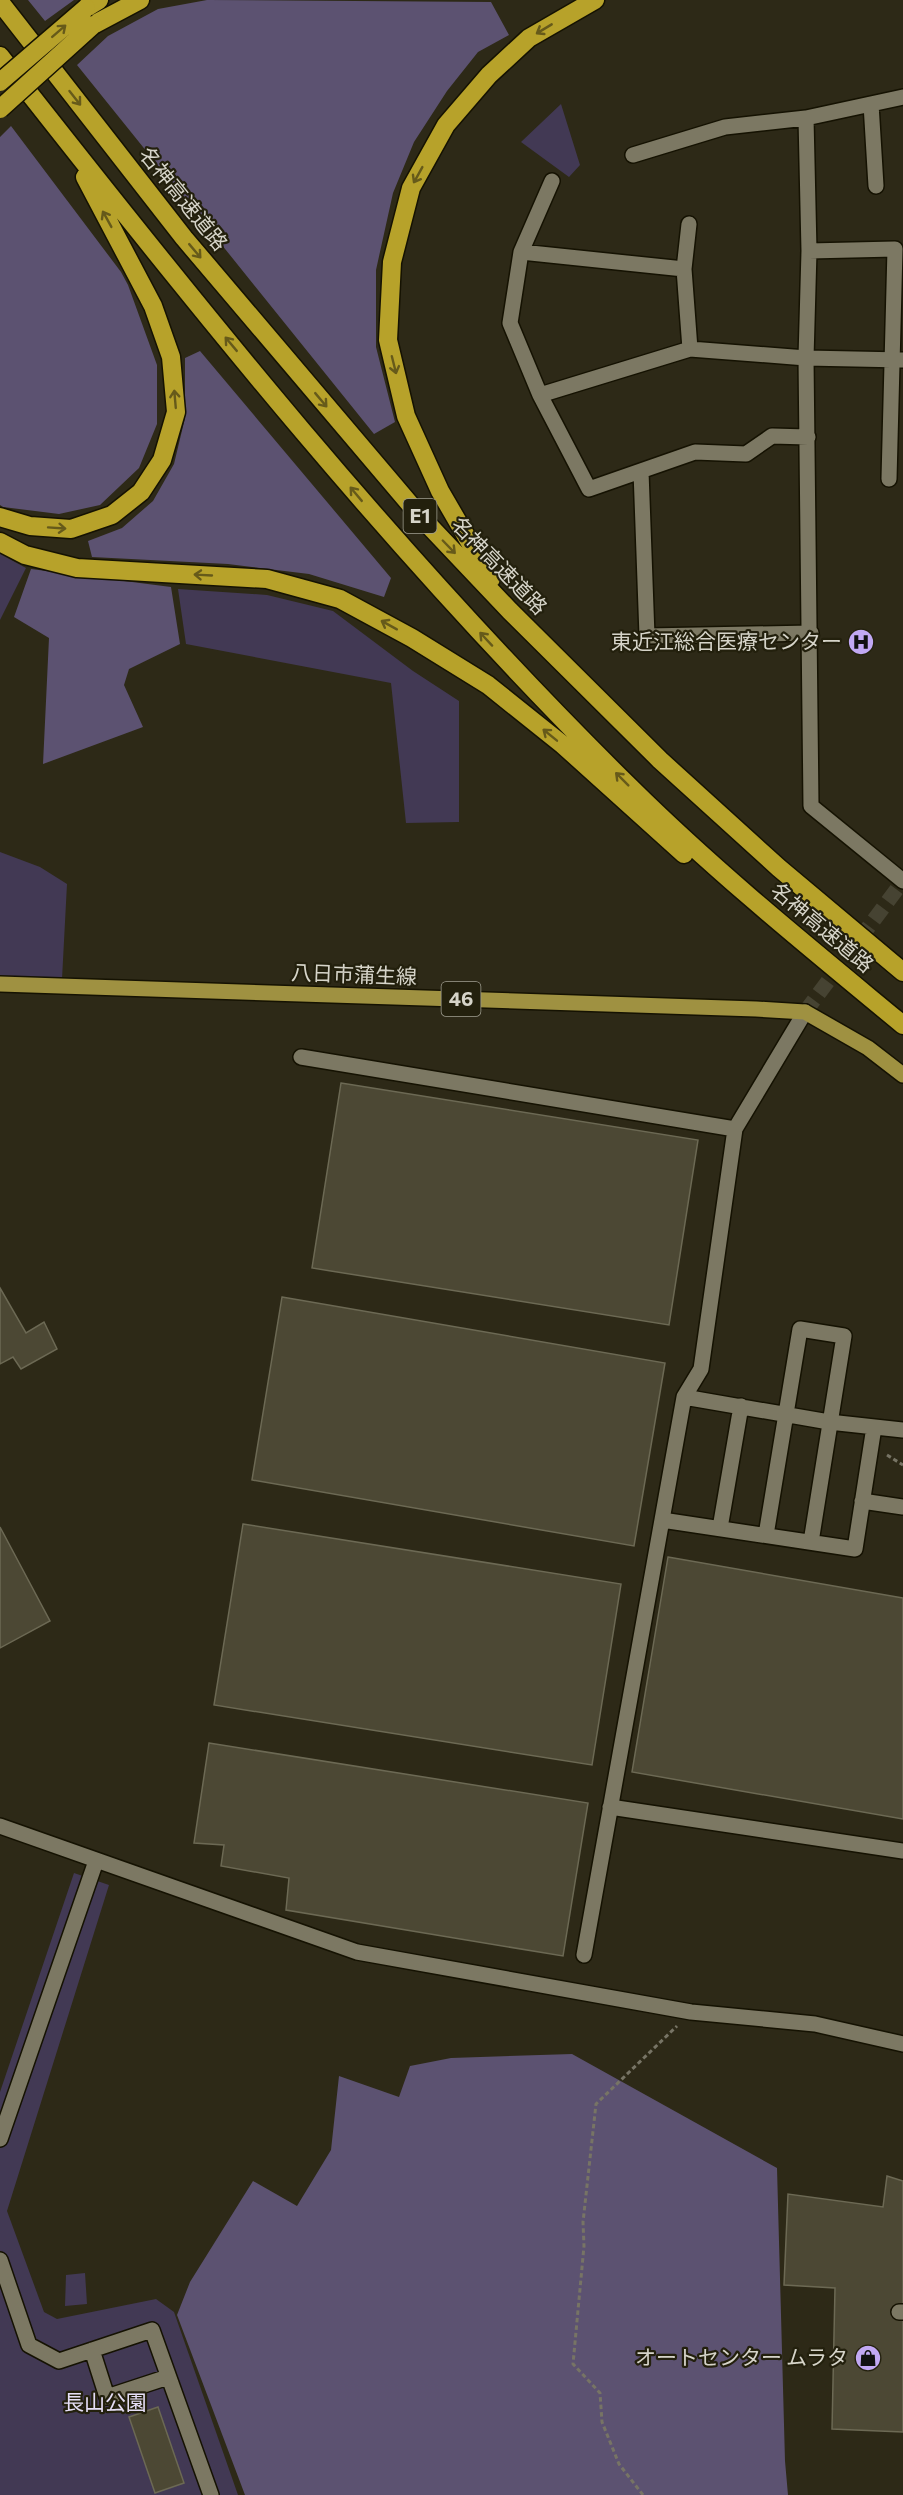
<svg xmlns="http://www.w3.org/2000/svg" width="903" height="2495" font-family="Commissioner,'Noto Sans JP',sans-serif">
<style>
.green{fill:#423954}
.forest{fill:#5c5271}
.building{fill:#4c4834;stroke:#6c6954;stroke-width:1.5}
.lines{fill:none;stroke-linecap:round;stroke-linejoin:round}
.minor-tunnel{stroke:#464332;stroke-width:15;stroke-dasharray:15 8;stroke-linecap:butt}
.minor-casing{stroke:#151202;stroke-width:18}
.major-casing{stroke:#151202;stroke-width:18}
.highway-casing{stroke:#151202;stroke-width:21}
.path{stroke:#777465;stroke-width:3;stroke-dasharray:4.5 3;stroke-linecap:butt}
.minor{stroke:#7c7863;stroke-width:15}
.major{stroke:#9f9141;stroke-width:15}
.highway{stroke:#b7a22a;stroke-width:18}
.highway-bridge-casing{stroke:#151202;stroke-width:21;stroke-linecap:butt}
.highway-bridge{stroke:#b7a22a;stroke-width:18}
.oneway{stroke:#665a1a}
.labels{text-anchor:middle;stroke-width:4.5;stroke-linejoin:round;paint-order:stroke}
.shield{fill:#23200d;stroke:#a09e91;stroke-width:1.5}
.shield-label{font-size:20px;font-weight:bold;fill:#d6d4c9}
.street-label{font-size:21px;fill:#d6d4c9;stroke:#23200d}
.poi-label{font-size:21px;fill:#d6d4c9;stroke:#23200d;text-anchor:end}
.park-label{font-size:21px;fill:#e5def6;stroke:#23200d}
</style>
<rect width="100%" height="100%" fill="#2d2917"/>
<!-- green -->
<path class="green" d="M561,104L580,165L569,177L521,142Z
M0,554L26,568L0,620Z
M178,589L267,595L333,611L413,671L459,701V822L406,823L391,683L186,644Z
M0,852L40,867L67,884L62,979L0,978Z
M74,1873L109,1885L7,2211L44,2312L57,2319L156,2299L174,2312L238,2495H0V2092Z
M85,2273L87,2304L65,2306L66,2275Z"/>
<!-- forest -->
<path class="forest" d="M28,0H74L45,21Z
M207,0L491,2L509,35L478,52L447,91L414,142L393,193L376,270V347L395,422L374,434L77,65L108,36L158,9Z
M11,126L121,272L128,285L157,365V424L139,468L100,505L59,514L3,507L0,505V137Z
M200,351L391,578L384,597L309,574L228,564L92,557L88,541L122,528L153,501L174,464L185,418V358Z
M31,569L171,587L180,644L129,669L124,685L143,727L43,764L49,638L14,617Z
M572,2054L777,2168L785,2461L788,2495H245L177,2315L190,2282L253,2181L297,2206L331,2150L339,2076L399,2097L410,2066L451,2058Z"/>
<!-- building -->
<path class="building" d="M341,1083L698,1140L669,1325L312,1268Z
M0,1288L26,1333L44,1322L57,1349L21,1369L13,1357L0,1364Z
M282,1297L665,1363L634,1546L252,1480Z
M243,1524L621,1584L592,1765L214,1705Z
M0,1527L50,1621L0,1648Z
M668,1557L903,1598V1819L632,1772Z
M209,1743L588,1803L563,1956L286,1910L289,1878L221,1866L224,1845L194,1843Z
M887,2176L903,2181V2432L832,2429L835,2288L784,2285L788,2194L883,2207Z
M158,2407L184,2483L155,2493L129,2417Z"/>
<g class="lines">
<!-- minor-tunnel -->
<path class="minor-tunnel" d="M805,1012L903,881"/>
<!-- minor casing -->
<g class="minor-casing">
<path id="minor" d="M903,97L806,118L809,251L806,358L811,806L903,881
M871,104L876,186
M633,155L725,127L806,118
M552,181L521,252L510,323L540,395L589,489L695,452L746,454L772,436L808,437
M689,224L684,269L690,349
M809,251L895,249L889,479
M521,252L684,269
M540,395L690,349L806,358L903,360
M641,471L647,636L811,633
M301,1057L735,1129L805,1012
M684,1397L829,1422L903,1430
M862,1501L903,1507
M662,1520L855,1549L874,1427
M720,1528L741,1406
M766,1535L800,1329L844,1336L811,1542
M610,1807L903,1851
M0,1826L357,1952L691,2012L815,2024L903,2044
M584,1955L684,1397L701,1369L735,1129
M0,2139L96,1861
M0,2260L29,2345L59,2361L152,2330L211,2495
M899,2312H903
M92,2350L107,2397L168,2377"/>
</g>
<!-- major casing -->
<g class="major-casing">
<path id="major" d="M0,984L756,1009L805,1012L868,1048L903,1075"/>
</g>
<!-- highway casing -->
<g class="highway-casing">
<path id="highway" d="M0,2L184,238L420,516L510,611L660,760L779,868L903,972
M86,8L99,0
M93,25L140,0
M0,56C199,310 401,562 631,788C717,873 810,948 903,1025
M0,517L30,526L71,529L112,515L141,492L162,460L176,412L171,357L153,306L85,177
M0,542L25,555L77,568L267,579L340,599L412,638L488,685L563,745L684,854
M491,579L440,491L406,416L388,340L392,262L411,188L446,125L489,75L529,38L595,0"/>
</g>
<!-- path -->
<path class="path" d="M887,1455L903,1465
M643,2495L619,2464L602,2422L600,2393L573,2364L584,2246L583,2222L596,2104L677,2026"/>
<!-- minor -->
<use href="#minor" class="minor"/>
<!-- major -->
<use href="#major" class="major"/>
<!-- highway -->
<use href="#highway" class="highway"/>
<!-- highway-bridge casing -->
<g class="highway-bridge-casing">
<path id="highway-bridge" d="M0,82L86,8
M0,109L93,25"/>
</g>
<!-- highway-bridge -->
<use href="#highway-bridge" class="highway-bridge"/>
</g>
<!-- one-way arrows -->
<defs><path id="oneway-shaft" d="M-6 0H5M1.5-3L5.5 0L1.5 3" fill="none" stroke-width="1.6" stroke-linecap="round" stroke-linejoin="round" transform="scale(1.5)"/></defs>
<g class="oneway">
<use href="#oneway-shaft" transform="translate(544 29) rotate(149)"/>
<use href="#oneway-shaft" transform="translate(59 31) rotate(-41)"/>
<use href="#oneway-shaft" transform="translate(75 98) rotate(52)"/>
<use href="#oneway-shaft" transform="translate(418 175) rotate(119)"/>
<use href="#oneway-shaft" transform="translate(107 219) rotate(-119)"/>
<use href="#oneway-shaft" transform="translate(195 251) rotate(50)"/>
<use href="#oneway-shaft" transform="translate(231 344) rotate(-130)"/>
<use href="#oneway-shaft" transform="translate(394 365) rotate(76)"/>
<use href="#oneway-shaft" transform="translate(175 399) rotate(-95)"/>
<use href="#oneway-shaft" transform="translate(321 400) rotate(50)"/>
<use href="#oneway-shaft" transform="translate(356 494) rotate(-130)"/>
<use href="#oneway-shaft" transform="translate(57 528) rotate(4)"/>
<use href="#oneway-shaft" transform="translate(449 547) rotate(46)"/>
<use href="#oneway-shaft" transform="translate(203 575) rotate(-177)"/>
<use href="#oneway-shaft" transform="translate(389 625) rotate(-151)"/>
<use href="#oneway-shaft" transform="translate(486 639) rotate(-133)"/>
<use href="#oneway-shaft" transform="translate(550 735) rotate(-141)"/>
<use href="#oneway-shaft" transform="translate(622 779) rotate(-135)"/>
</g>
<!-- icons -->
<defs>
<g id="hospital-disc" transform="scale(1.35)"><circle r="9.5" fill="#c1a8f3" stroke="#23200d"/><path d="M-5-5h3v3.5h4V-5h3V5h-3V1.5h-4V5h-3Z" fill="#111"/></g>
<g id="shop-disc" transform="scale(1.35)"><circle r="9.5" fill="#c1a8f3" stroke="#23200d"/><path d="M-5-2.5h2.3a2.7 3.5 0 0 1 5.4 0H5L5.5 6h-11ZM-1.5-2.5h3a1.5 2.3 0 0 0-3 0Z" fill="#111"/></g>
</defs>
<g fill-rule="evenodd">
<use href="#hospital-disc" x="861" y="642"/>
<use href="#shop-disc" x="868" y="2358"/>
</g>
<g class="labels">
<!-- shield labels -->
<g class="shield">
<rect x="403.5" y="499" width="33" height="34" rx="4.5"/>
<rect x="441.5" y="982" width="39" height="34" rx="4.5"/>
</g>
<g class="shield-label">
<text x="420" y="523">E1</text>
<text x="461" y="1006">46</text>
</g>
<!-- street labels -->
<g class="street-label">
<text transform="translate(183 199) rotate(51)" y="7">名神高速道路</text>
<text transform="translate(499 566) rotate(46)" y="7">名神高速道路</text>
<text transform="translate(822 928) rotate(40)" y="7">名神高速道路</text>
<text transform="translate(354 975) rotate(2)" y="7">八日市蒲生線</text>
</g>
<!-- poi labels -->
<g class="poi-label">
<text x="842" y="649">東近江総合医療センター</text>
<text x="848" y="2365">オートセンター ムラタ</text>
</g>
<!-- park labels -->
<g class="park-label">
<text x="105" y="2410">長山公園</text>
</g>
</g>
</svg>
